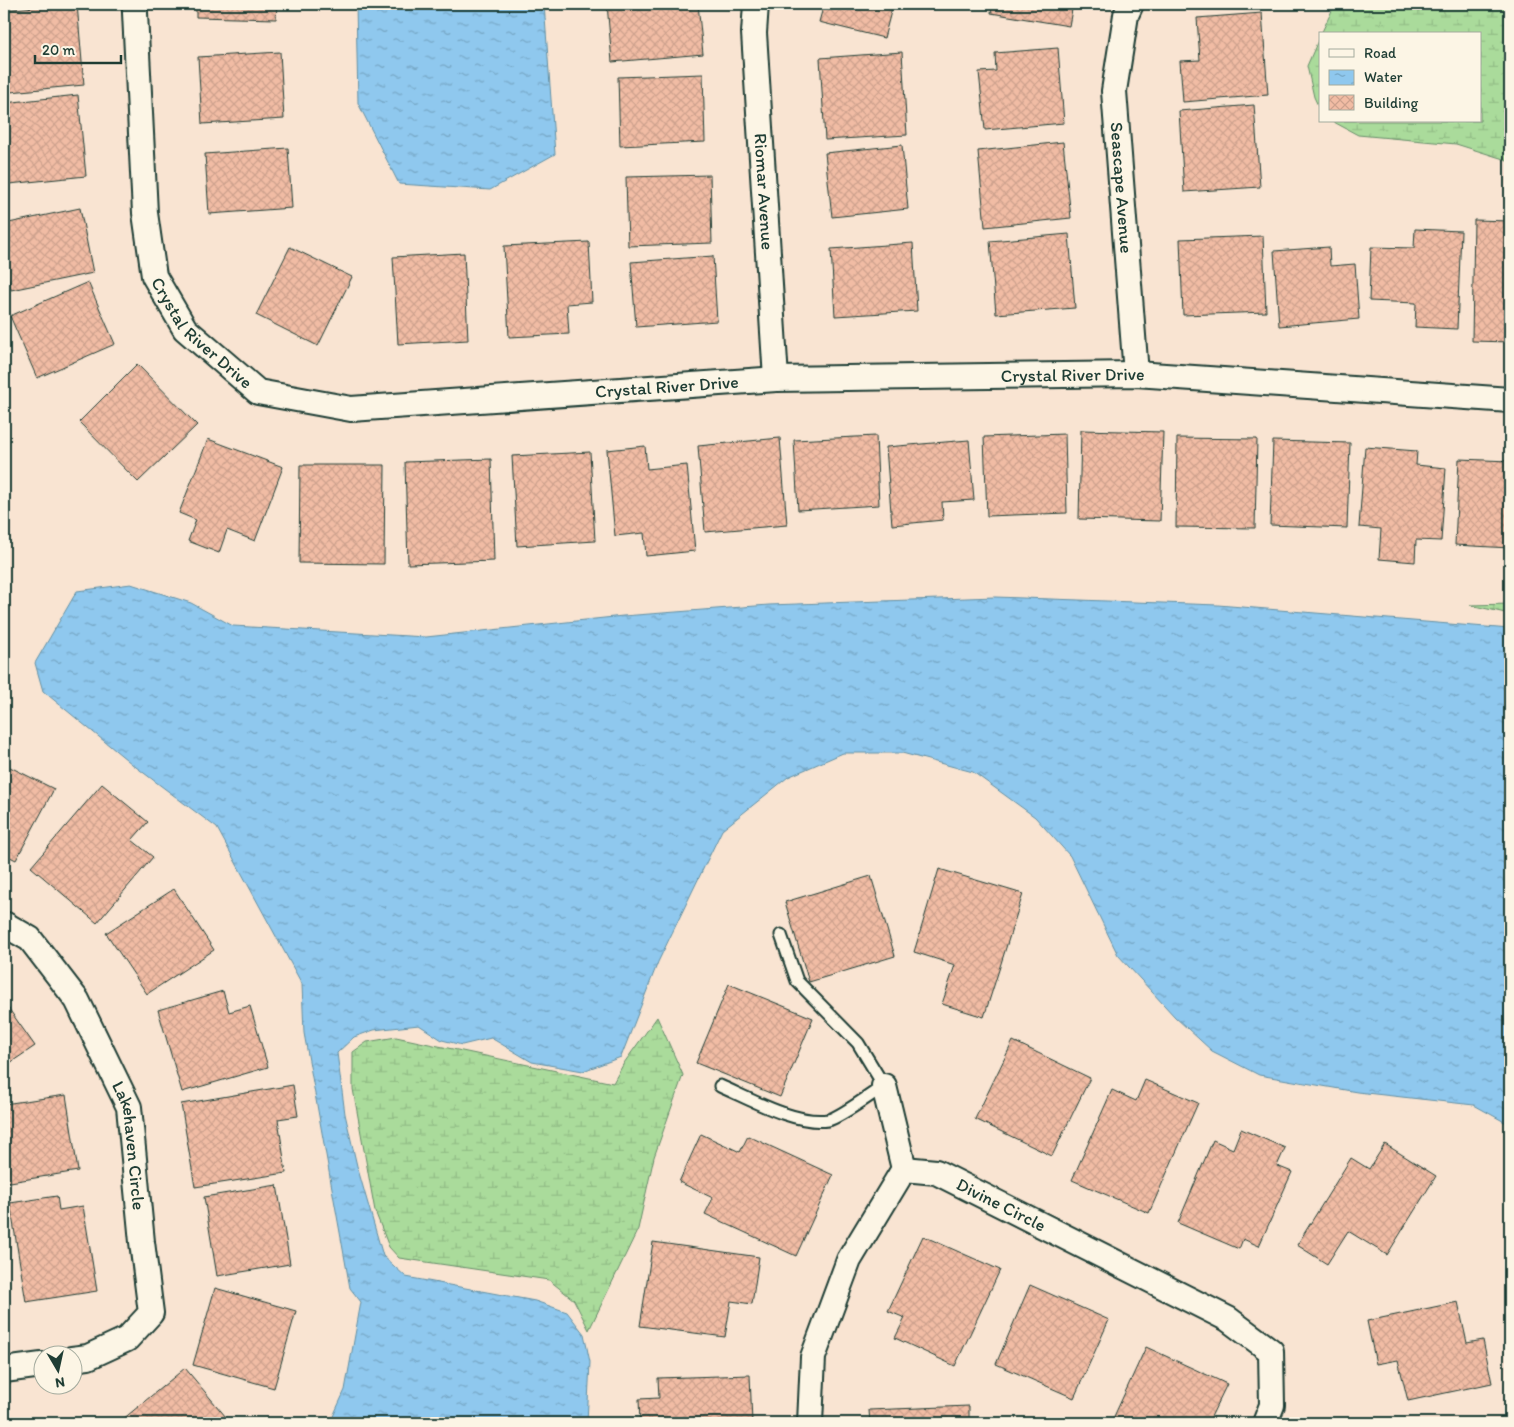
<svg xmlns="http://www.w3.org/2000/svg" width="1514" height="1427" font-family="Itim,sans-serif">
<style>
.wetland{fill:url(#wetland-marsh);stroke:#648c68}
.water{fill:url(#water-ripples);stroke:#6290a4}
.building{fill:url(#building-cross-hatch);stroke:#1f3d34}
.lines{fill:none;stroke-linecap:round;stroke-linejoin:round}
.lane-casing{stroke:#1f3d34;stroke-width:15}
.street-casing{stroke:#1f3d34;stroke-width:28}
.lane{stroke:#fcf5e5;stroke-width:11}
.street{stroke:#fcf5e5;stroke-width:24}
.labels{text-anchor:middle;stroke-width:4;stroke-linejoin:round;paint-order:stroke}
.street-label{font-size:18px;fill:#1f3d34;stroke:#fcf5e5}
</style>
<defs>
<pattern id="wetland-marsh" width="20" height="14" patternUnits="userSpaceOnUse" patternTransform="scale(1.25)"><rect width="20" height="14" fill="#aadb9b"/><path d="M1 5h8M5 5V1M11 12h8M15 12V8" fill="none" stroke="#92bd86"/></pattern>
<pattern id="water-ripples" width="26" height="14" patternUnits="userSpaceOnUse" patternTransform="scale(1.25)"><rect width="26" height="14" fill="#8fc8ee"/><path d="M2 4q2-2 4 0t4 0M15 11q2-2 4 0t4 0" fill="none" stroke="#74a4c2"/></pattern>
<pattern id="building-cross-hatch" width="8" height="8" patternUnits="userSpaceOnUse" patternTransform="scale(1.25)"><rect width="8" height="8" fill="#f1bca4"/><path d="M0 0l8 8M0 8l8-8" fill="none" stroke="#cea28e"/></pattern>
</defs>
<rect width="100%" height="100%" fill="#f9e4d2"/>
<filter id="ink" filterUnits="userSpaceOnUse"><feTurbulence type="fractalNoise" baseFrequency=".02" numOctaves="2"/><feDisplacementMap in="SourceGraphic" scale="10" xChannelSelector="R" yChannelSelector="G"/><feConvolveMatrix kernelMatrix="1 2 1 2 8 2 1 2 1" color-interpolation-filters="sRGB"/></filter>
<g filter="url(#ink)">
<!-- wetland -->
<path class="wetland" d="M1335,4H1510V161L1456,144L1358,135L1332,121H1480V34H1321Z
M1320,36V110L1314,97L1307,66Z
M1510,604V614L1470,605Z
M657,1017L683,1075L654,1157L638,1229L589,1330L574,1300L549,1280L399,1258L389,1247L375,1211L353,1089V1052L367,1042L396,1037L613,1083L624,1063Z"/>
<!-- water -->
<path class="water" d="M356,4H544L555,154L490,190L399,184L358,103Z
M131,584L191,603L233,626L426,637L623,616L769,605L995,597L1218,605L1510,629V1125L1474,1105L1357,1092L1259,1075L1212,1051L1175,1017L1118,955L1070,856L1035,817L973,772L902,753H843L788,777L722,830L658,962L621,1057L583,1071L532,1062L491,1038L462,1045L442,1040L419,1025L374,1030L354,1037L337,1053L345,1114L357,1166L383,1256L406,1277L535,1301L567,1312L584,1334L590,1362L587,1423H330L345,1390L361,1302L350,1288L304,1033L302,984L217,828L132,764L43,691L35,663L77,591Z"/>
<!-- building -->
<path class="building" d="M66,4H77L84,85L10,92L4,10Z
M196,4H277L276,19L196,17Z
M607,4H698L703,54L612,62Z
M824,4H893L884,38L819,22Z
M993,4H1073L1069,26L991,13Z
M1262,13L1268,95L1183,102L1180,61L1200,60L1197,18Z
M1058,48L1064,123L985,130L979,72L996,71L995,53Z
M280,52L284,119L202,124L198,57Z
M902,52L907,135L825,140L820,58Z
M703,74L705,142L620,146L618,77Z
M78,95L86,176L9,184L4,134V103Z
M1254,105L1260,187L1184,192L1179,111Z
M1063,142L1071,218L985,227L978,151Z
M902,145L908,209L832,217L825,153Z
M288,148L292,208L209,214L205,154Z
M710,175L712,243L628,246L626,177Z
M80,208L93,273L11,290L4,256V224Z
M1474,220L1510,221V342L1472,341Z
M1415,229L1461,231L1457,329L1415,327L1416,303L1369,301L1371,247L1414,248Z
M1069,234L1075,308L996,314L990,241Z
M1263,236L1266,312L1183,315L1180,239Z
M589,242L592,302L567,304L569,334L509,337L504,246Z
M913,243L917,311L835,316L831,249Z
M290,247L352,277L318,346L256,315Z
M1329,247L1330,266L1355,264L1359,319L1279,326L1274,251Z
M464,253L468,340L398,344L393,257Z
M713,256L717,321L636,327L631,262Z
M88,282L115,344L37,378L10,316Z
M137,364L197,425L138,482L79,422Z
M1081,430L1163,432L1160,521L1079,519Z
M1065,434L1067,513L987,516L984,437Z
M876,436L879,505L798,510L794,440Z
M780,438L787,525L705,532L698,446Z
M1177,438L1257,439L1255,528L1176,527Z
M208,439L283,467L255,541L227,530L219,553L188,541L196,520L179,513Z
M969,440L974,500L942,502L943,520L892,525L886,447Z
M1273,441L1350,443L1347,528L1270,525Z
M645,446L647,469L687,465L695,551L646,556L644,533L615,536L607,450Z
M1365,447L1417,451L1416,465L1446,468L1441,541L1416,540L1415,562L1379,559L1381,529L1359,527Z
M590,452L595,541L517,546L512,456Z
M491,459L494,561L408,564L405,462Z
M1459,459L1510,461V548L1455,545Z
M300,465H385L384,564L299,563Z
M4,764L54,789L16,860L4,854Z
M102,784L148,822L132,840L153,857L97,923L31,867Z
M939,869L1023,894L984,1017L942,1004L955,965L914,952Z
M871,876L895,956L809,982L785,902Z
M174,889L214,950L147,994L106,933Z
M729,984L813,1018L780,1097L696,1063Z
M223,991L229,1012L250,1006L268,1067L182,1092L158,1010Z
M4,1002L35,1046L4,1067Z
M1013,1041L1090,1078L1052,1156L975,1119Z
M1145,1080L1198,1103L1149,1213L1072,1180L1112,1090L1136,1101Z
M293,1085L298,1116L278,1119L286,1173L195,1187L181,1104Z
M66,1095L78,1171L4,1183V1104Z
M1241,1129L1285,1148L1277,1166L1292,1172L1259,1246L1243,1239L1239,1249L1178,1223L1213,1140L1233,1149Z
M701,1134L740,1152L748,1136L833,1175L796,1256L705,1214L713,1198L679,1182Z
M1385,1144L1436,1176L1387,1255L1348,1231L1327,1264L1297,1245L1351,1158L1369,1169Z
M277,1185L290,1264L217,1276L204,1197Z
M57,1196L59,1210L83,1206L97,1291L26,1302L10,1203Z
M923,1236L1000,1270L955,1366L895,1338L905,1318L888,1311Z
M653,1242L759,1257L752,1304L731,1301L725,1337L640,1326Z
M4,1269L9,1301L4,1302Z
M1030,1285L1109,1320L1074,1398L996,1364Z
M215,1288L296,1311L274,1388L193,1365Z
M1458,1302L1467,1343L1483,1340L1492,1383L1408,1401L1398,1360L1376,1364L1367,1321Z
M1146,1347L1227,1384L1208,1423H1111Z
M185,1368L231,1423H125L122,1420Z
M750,1375L752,1423H640L639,1399L659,1398L658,1378Z
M969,1406V1423H870L869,1410Z"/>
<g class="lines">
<!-- lane casing -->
<g class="lane-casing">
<path id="lane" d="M720,1086C750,1099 796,1125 828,1120C839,1118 873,1093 884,1086L858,1043L797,981L781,935"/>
</g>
<!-- street casing -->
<g class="street-casing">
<g id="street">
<path id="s1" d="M135,4V13L145,213L154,276L185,329L258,392L351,409L776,379L1136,374L1510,400"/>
<path id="s2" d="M756,4L754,33L776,379"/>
<path id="s3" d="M1131,4L1126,15L1114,91L1136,374"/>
<path id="s4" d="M4,924L30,939L77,1000L129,1107L142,1242L151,1313L127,1339L88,1357L72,1359"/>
<path d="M884,1086L904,1169"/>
<path d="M4,1370L42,1365"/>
<path id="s5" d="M810,1423L813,1357L849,1260L904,1169L936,1172L1228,1319L1271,1351L1272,1405L1265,1423"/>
</g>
</g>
<!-- lane -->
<use href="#lane" class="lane"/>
<!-- street -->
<use href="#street" class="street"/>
</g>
</g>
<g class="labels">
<!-- street labels -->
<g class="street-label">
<text dy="6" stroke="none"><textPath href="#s3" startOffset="186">Seascape Avenue</textPath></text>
<text dy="6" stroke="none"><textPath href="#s2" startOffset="188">Riomar Avenue</textPath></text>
<text dy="6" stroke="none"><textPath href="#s1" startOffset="348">Crystal River Drive</textPath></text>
<text dy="6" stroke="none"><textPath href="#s1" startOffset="1248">Crystal River Drive</textPath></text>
<text dy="6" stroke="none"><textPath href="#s1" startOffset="842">Crystal River Drive</textPath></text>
<text dy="6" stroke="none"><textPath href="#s4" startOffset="264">Lakehaven Circle</textPath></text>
<text dy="6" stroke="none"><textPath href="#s5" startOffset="381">Divine Circle</textPath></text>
</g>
</g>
<!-- margin -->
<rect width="1514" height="1427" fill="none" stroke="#fcf5e5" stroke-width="20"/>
<rect x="10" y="10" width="1494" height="1407" fill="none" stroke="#1f3d34" stroke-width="2" filter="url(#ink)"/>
<!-- legend -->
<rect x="1319" y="32" width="162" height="90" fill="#fcf5e5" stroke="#a4ab9e"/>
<rect x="1329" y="49" width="25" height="8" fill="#fcf5e5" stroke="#a4ab9e"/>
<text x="1364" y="58" font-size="15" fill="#1f3d34">Road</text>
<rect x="1329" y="70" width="25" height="15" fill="url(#water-ripples)" stroke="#a4ab9e"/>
<text x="1364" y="82" font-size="15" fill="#1f3d34">Water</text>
<rect x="1329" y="95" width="25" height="15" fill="url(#building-cross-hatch)" stroke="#a4ab9e"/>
<text x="1364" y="108" font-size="15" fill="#1f3d34">Building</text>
<!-- north arrow -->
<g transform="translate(58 1370) rotate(171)"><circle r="24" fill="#fcf5e5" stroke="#a4ab9e"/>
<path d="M0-4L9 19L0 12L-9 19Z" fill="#1f3d34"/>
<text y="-8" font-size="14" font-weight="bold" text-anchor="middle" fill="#1f3d34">N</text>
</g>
<!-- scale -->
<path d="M35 55v8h86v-8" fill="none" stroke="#1f3d34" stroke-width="2.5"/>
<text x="42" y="55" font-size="15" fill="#1f3d34" stroke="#fcf5e5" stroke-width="4" paint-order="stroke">20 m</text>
</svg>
